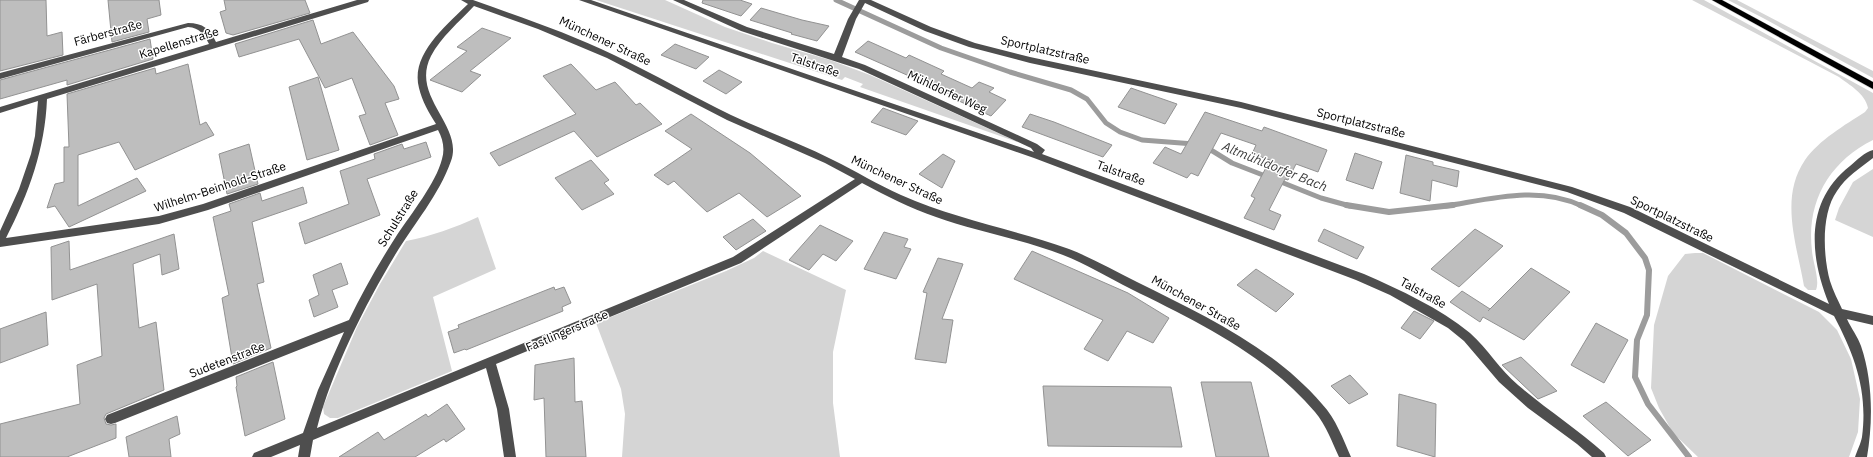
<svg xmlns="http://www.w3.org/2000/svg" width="1873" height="457" font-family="'IBM Plex Sans',sans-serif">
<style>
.green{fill:#d5d5d5}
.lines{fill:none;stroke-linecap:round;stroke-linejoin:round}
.stream-far1{stroke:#9c9c9c;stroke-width:5}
.stream{stroke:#9c9c9c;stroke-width:6}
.building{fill:#bebebe;stroke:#929292}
.major-casing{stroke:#dbdbdb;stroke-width:1}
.minor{fill:#4e4e4e;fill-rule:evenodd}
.major{fill:#000;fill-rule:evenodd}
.labels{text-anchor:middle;stroke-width:3;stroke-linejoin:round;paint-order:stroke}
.street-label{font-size:12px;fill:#000;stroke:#fff}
.water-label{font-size:13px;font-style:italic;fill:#3d3d3d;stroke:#fff}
</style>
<rect width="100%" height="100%" fill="#fff"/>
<!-- green -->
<path class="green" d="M596,0H665L725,27L772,43L830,60L870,75L1020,143L860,87L863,84L845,77L842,80Z
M1692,0H1704L1873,93V140C1829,162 1806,202 1812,251C1813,263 1820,280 1816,290H1808L1804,286C1797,245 1779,198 1805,160C1819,140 1845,125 1865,112L1868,108C1865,93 1849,85 1839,77Z
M1728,0H1737L1873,71V78L1763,18Z
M1873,169V237L1835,220L1839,208L1853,182Z
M478,217L496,269L433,297L452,371L338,418H330L324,414L323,407L357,327L380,284L406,241C432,236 454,228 478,217Z
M763,251L846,290L833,352V403L840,457H622L625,414L621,389L596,323L726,271L754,258Z
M1695,253H1703L1819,312L1837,330L1851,359L1860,399L1858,432L1849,457H1698L1673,433L1659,408L1651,388L1654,325L1668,276L1685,254Z"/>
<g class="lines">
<!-- stream-far1 -->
<path class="stream-far1" d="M836,0L941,48L1010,72L1071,90L1087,99L1106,123L1120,132L1142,140L1194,144
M1206,147L1232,163L1268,177
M1276,180L1321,198L1350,206
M1446,206C1490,199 1539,185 1582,206"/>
<!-- stream -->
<path class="stream" d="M1346,205L1389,212L1453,205
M1580,205L1602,215L1626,233L1645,258L1649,270L1647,315L1637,340L1635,377L1648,404L1689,457"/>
</g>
<!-- building -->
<path class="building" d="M0,0H46L47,36L62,32L63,55L0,71Z
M108,0H159L161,15L147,19L149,32L112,42Z
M224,0H305L310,13L233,35L226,33L220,12L226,10Z
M703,0H740L752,4L741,16L702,3Z
M761,8L802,20L829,26L817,41L791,34L792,33L750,20Z
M313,20L321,44L353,32L394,86L399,99L385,103L398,135L370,145L359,116L366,114L352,78L325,88L299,39L239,57L235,44Z
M482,28L511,38L470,71L481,75L462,92L430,80L467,51L457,47Z
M150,39L153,59L67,85V80L0,99V80Z
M868,41L906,58L909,55L944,71L941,74L972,88L979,82L994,88L989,92L1006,100L991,116L959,101L961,99L855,52Z
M675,44L709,57L696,69L661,55Z
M188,64L200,125L206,122L214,135L135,170L119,142L78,155V206L137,178L146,191L69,227L55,206L47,208L55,184L64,182V147H69L67,94L155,68L156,74Z
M571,64L596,90L615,82L636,105L640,103L662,124L597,157L574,131L499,166L490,153L576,114L543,76Z
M719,70L742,82L726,94L703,81Z
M318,77L339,150L307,160L289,87Z
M1131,88L1177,104L1165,124L1118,107Z
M883,108L918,121L906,135L871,122Z
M1205,112L1262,131L1264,127L1327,150L1318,172L1296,164L1288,180L1285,179L1269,210L1281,215L1274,230L1244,218L1255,198L1251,196L1270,160L1252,154L1256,145L1221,133L1198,176L1191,173L1187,178L1153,163L1165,147L1181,154Z
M691,114L750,153L801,196L767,217L739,193L707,212L674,181L668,185L654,175L692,149L665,131Z
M1030,114L1054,122L1112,145L1103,157L1022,127Z
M426,142L431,157L367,179L380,215L305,244L299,223L349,204L340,171L375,159L374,154L402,144L404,149Z
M249,144L258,184L227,194L219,154Z
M1355,153L1382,162L1373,189L1346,180Z
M943,154L955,161L942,188L919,174Z
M1406,155L1433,162V165L1459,171L1457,187L1432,180L1430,201L1400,193Z
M591,160L609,180L604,183L614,194L582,210L555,178Z
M303,187L307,203L252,222L264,282L257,284L271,348L233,364L222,298L229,295L213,217L231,211L229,204L260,193L262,201Z
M753,219L766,231L736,250L723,237Z
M820,225L853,241L836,261L823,254L809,270L789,260Z
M1324,229L1364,247L1357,259L1318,241Z
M1475,229L1503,246L1459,287L1431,269Z
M884,232L908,239L904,247L911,249L896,279L864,269Z
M174,234L179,269L162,275L160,254L133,264L139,328L156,322L164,390L106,414L104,418L106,424L111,425L116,424V438L67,457H0V424L80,404L77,365L102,356L97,284L52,300L51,247L69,241L70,270Z
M1032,251L1128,293L1169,318L1153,343L1127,331L1108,361L1084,349L1103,320L1014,279Z
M938,258L963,264L942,319L953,320L946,363L915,359L927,293L923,292Z
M341,263L348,284L332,290L338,307L314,317L309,300L319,295L313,275Z
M1531,268L1570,292L1524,340L1483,317L1480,322L1450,302L1462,291L1490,309L1488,311Z
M1256,269L1294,294L1276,312L1237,285Z
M554,287L555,290L564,287L571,303L562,307L563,311L466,350L465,349L454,353L448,332L459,328L458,325Z
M1414,311L1434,321L1420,339L1401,328Z
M46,312L48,345L0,363V329Z
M1596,323L1628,340L1604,383L1571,365Z
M1521,357L1557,391L1538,399L1502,365Z
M574,358L575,402L582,401L586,457H546L544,398L534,400L535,365Z
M273,362L285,419L245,436L236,387L237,386L236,377Z
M1350,375L1368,394L1349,404L1331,386Z
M1201,382H1251L1269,457H1216Z
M1043,386L1171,387L1182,447L1048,446Z
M1399,394L1436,404L1435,457L1397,446Z
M1606,402L1651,440L1628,456L1583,416Z
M447,404L465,429L446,442L444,439L415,457H339L378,432L384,440L426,414L428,417Z
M177,416L180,434L169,439L171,457H129L126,437Z"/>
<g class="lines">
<!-- major casing -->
<g class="major-casing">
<path id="major" d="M1712,0H1722L1873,82V89Z"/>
</g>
<!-- minor -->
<path class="minor" d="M357,0H369L368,2L47,99C45,149 29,193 6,238L159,216L203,204L436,124C429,113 422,101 419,88C410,54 447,25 468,4L461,0H473C520,17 569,33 614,55C654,74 692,96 731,115C765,131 800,143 833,160C856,171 878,185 901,195C955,219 1013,229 1069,249C1092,258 1115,271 1137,282C1203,315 1273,347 1322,404C1336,419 1343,439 1351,457H1339C1332,442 1326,425 1315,412C1267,355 1196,321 1131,289C1109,278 1086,264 1063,255C1022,239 978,232 936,217C910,208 886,196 862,183L741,263L496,364L509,409L516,457H504L497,409L486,368L313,440L310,457H298L300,445L271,457H252L254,453L303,433L318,390L344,332L115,423L111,424L107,423L105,419L107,415L349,320C363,291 379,263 397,235C411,214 436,183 442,159C445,149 443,139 438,130L208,210L159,224L0,247V231L19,189L31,154L35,136L38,101L0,113V107L209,44C204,34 200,28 188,27L0,79V73L188,23C203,23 210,29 216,42ZM474,6L538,29L607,58L727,120L825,163L855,179L733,257L317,428C332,370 365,305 395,255C414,224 439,195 451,161C464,125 410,97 431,56C441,37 459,22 474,6Z
M579,0H591L1034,152L1031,148L859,69L741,31L673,0H684L747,27L834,54L848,19L859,0H871L931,27L975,43L1030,57L1241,102L1572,187L1630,207L1829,304C1809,255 1805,201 1850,166C1857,160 1865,152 1873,150V158C1860,168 1846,177 1837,191C1821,213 1823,256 1830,281C1833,291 1838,300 1842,309L1873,316V325L1847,319C1851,328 1858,337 1861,346C1873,381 1873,422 1867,457H1855C1857,451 1861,443 1862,437C1868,391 1855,356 1834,316L1624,213L1567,192L1241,108L1030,63L969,47L925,31L865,3L856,19L842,57L865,65L1037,144L1045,150L1042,154L1364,274C1400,290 1440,308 1470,333C1488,349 1500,370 1518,385C1546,409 1577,429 1604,453L1606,457H1592L1577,444L1528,408L1499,382L1464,341L1448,328L1390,295L1356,280L1034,158Z"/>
<!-- major -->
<use href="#major" class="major"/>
</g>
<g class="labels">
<!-- street labels -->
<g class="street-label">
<text transform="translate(108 33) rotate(-15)" y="4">Färberstraße</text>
<text transform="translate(605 41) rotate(25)" y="4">Münchener Straße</text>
<text transform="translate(179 43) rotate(-17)" y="4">Kapellenstraße</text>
<text transform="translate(1045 50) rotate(13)" y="4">Sportplatzstraße</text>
<text transform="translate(815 65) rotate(19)" y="4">Talstraße</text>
<text transform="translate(947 92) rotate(25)" y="4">Mühldorfer Weg</text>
<text transform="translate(1361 123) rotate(14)" y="4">Sportplatzstraße</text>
<text transform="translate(1121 173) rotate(20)" y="4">Talstraße</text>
<text transform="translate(897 180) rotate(25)" y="4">Münchener Straße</text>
<text transform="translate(220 187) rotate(-18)" y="4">Wilhelm-Beinhold-Straße</text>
<text transform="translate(398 218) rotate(-58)" y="4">Schulstraße</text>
<text transform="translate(1672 219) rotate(26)" y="4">Sportplatzstraße</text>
<text transform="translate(1423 293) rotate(29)" y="4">Talstraße</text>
<text transform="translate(1196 303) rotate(29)" y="4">Münchener Straße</text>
<text transform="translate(567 331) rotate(-23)" y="4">Fastlingerstraße</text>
<text transform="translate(227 360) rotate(-21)" y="4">Sudetenstraße</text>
</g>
<!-- water labels -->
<g class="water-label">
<text transform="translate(1275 166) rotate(22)" y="5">Altmühldorfer Bach</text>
</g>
</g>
</svg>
